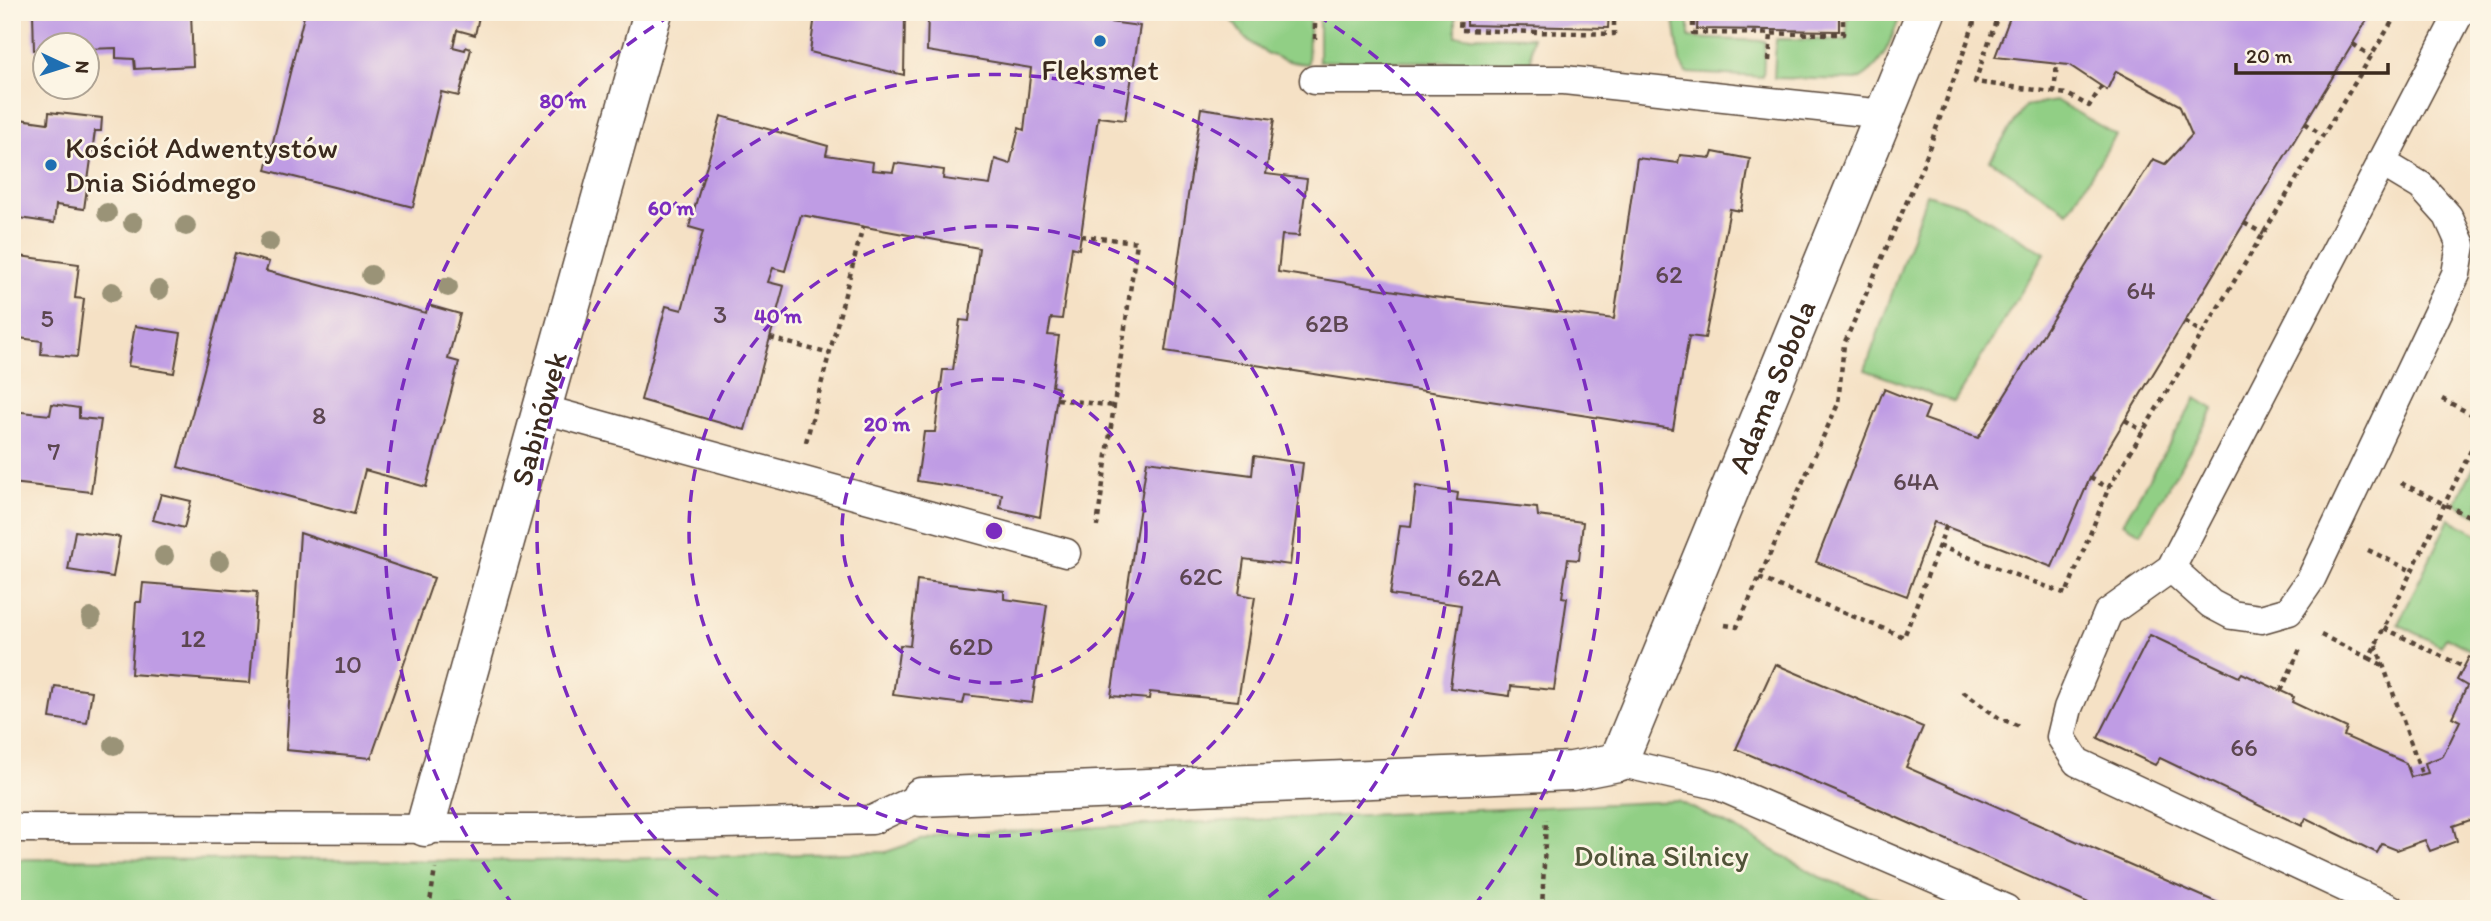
<svg xmlns="http://www.w3.org/2000/svg" width="2491" height="921" font-family="Itim,sans-serif">
<style>
.green{fill:#91cf85;stroke:#667c52;stroke-width:2}
.building{fill:#bf9ce4}
.lines{fill:none;stroke-linecap:round;stroke-linejoin:round}
.service-casing{stroke:#574537;stroke-width:31}
.minor-casing{stroke:#574537;stroke-width:41}
.path{stroke:#574537;stroke-width:4.5;stroke-dasharray:5 5;stroke-linecap:butt}
.service{stroke:#fff;stroke-width:28}
.minor{stroke:#fff;stroke-width:38}
.tree{fill:#9a9377}
.ring{fill:none;stroke:#7b2cbf;stroke-width:3.5;stroke-dasharray:12 9}
.poi-dot{fill:#1f6fb2;stroke:#fcf5e5;stroke-width:2.5}
.labels{text-anchor:middle;stroke-width:5;stroke-linejoin:round;paint-order:stroke}
.number-label{font-size:26px;fill:#5c4650}
.poi-label{font-size:30px;fill:#3b2a1e;stroke:#fcf5e5}
.street-label{font-size:30px;fill:#3b2a1e;stroke:#fcf5e5}
.park-label{font-size:30px;fill:#505338;stroke:#fcf5e5}
.centre{fill:#7b2cbf;stroke:#fcf5e5;stroke-width:3.5}
.ring-label{font-size:21px;text-anchor:middle;font-weight:bold;fill:#7b2cbf;stroke:#fcf5e5;stroke-width:5;stroke-linejoin:round;paint-order:stroke}
</style>
<rect width="100%" height="100%" fill="#fcf5e5"/>
<filter id="ink" filterUnits="userSpaceOnUse"><feTurbulence type="fractalNoise" baseFrequency=".0143" numOctaves="2"/><feDisplacementMap in="SourceGraphic" scale="14" xChannelSelector="R" yChannelSelector="G"/><feConvolveMatrix kernelMatrix="1 2 1 2 8 2 1 2 1" color-interpolation-filters="sRGB"/></filter>
<filter id="wash" filterUnits="userSpaceOnUse"><feTurbulence type="fractalNoise" baseFrequency=".00686" numOctaves="4" result="noise"/><feDisplacementMap in="SourceGraphic" scale="28" xChannelSelector="R" yChannelSelector="G"/><feGaussianBlur stdDeviation="1.57" result="paint"/><feColorMatrix in="noise" values="0 0 0 0 0 0 0 0 0 0 0 0 0 0 0 0 0 1.4 0 .05"/><feComposite in="paint" operator="in"/></filter>
<g filter="url(#wash)">
<rect width="100%" height="100%" fill="#f5e1c5"/>
<!-- green -->
<path class="green" d="M1228,12H1310L1308,64C1272,61 1244,46 1228,12Z
M1319,12H1456V36L1532,37L1531,62L1319,61Z
M1673,12H1689V38L1765,41L1763,77L1686,73L1680,62Z
M1848,12H1902C1890,40 1885,66 1857,80L1774,78L1776,39L1846,40Z
M2057,101L2116,135L2068,212L1990,160L2025,106Z
M1927,194L1965,206L2045,253L1954,402L1865,370Z
M2196,398L2214,409L2141,533L2123,523Z
M2479,457V516L2455,504Z
M2449,519L2479,535V631L2470,650L2446,637L2441,646L2398,624Z
M1678,801L1736,829L1820,877L1904,909H12V859L534,861L886,852L939,834Z"/>
<g id="blocks">
<!-- building -->
<path class="building" d="M33,12H191L193,66L135,69L134,59L116,58V48L88,49V46H46V50H34Z
M305,12H480L475,35L457,30L453,47L465,50L466,47L471,49L459,96L441,92L413,207L266,170Z
M786,12H905L904,75L810,52L815,15H786Z
M928,12H1034L1140,26L1125,120L1098,117L1079,249L1072,247L1062,319L1051,318L1048,335L1059,336L1052,386L1058,388L1040,517L1000,508L1002,494L917,481L924,432H935L943,370H953L960,320L969,321L979,248L801,215L785,271L773,268L768,282L784,286L745,430L641,400L666,306L682,310L703,231L689,227L721,116L828,146L826,155L873,162L872,170L893,172L895,163L944,170L943,179L990,185L995,159L1010,164L1019,128L1024,130L1031,68L927,51Z
M1467,12H1609L1608,28L1467,25Z
M1698,12H1839V31L1697,29Z
M2012,12H2372L2090,478L2052,567L1934,522L1907,596L1816,562L1884,389L1929,407L1924,419L1978,438L2153,159L2165,164L2192,135L2179,105L2116,71L2107,90L2069,65L1995,57Z
M1201,108L1274,119L1266,174L1307,179L1299,236L1282,235L1278,272L1433,297L1614,319L1637,158L1678,163L1680,155L1711,158L1713,152L1750,159L1741,211L1730,209L1705,338L1689,336L1673,429L1165,351Z
M49,112L102,118L101,131H95L84,209L56,205L54,223L12,217V118L48,123Z
M235,253L269,262L266,271L426,313L428,305L460,314L448,359L459,362L426,487L365,470L354,514L178,467Z
M12,255L79,264L75,298L84,299L77,357L41,354L42,341L12,337Z
M135,326L181,333L174,373L128,366Z
M52,404L79,408V418L101,420L91,492L12,483V411L50,415Z
M1254,456L1303,463L1290,565L1244,559L1239,594L1255,597L1238,701L1150,692L1149,699L1111,696L1147,461L1252,475Z
M1416,486L1458,493L1457,500L1537,508L1538,516L1583,522L1579,560L1568,559L1562,597L1567,598L1554,690L1511,686L1510,696L1450,688L1461,605L1390,595L1400,525L1411,526Z
M161,494L191,501L184,528L153,520Z
M75,531L120,537L113,577L68,570Z
M300,533L434,578L371,758L286,750Z
M917,580L1004,591V599L1047,605L1032,703L965,695L963,704L893,695L900,645L910,646Z
M143,583L257,592L250,683L131,674L136,602H141Z
M2150,635L2239,677L2242,673L2294,697L2292,702L2347,728L2344,736L2406,763L2411,777L2428,773L2425,763L2443,756L2460,721L2452,717L2467,686L2457,680L2469,657L2479,662V817L2453,826L2457,841L2430,851L2425,840L2397,850L2382,844L2377,853L2306,818L2302,826L2160,758L2155,765L2098,738Z
M1775,664L1923,727L1906,767L2232,909H2102L1864,803L1736,749Z
M55,686L92,691L87,723L50,718Z"/>
</g>
</g>
<g filter="url(#ink)">
<use href="#blocks" fill-opacity="0" stroke="#574537" stroke-width="2"/>
<g class="lines">
<!-- service casing -->
<g class="service-casing">
<path id="service" d="M1314,80H1564L1884,114
M542,409L1066,553
M2171,568L2211,604L2232,615L2261,619L2289,611L2311,579L2456,274L2461,245L2448,216L2421,186L2381,162
M1618,762L1717,785L2006,909
M12,828L536,829L872,820L921,797
M2391,909L2077,762L2061,737L2068,708L2108,613L2171,568L2460,12"/>
</g>
<!-- minor casing -->
<g class="minor-casing">
<g id="minor">
<path id="s1" d="M921,797L1572,771L1618,762L1926,12"/>
<path id="s2" d="M425,827L653,12"/>
</g>
</g>
<!-- path -->
<path class="path" d="M1461,12L1460,30L1614,34V12
M1693,12V33L1843,34V12
M1999,12L1975,82L2067,94L2089,106L2102,86
M1315,39V12
M2353,44L2371,56
M1769,61L1771,34
M2054,93L2057,63
M2305,123L2323,136
M2244,223L2264,234
M1081,236L1137,242L1097,526
M2185,321L2203,333
M770,338L830,354
M1057,399L1114,406
M2442,399L2479,418
M2125,420L2143,431
M806,442L863,226
M2090,478L2109,488
M2401,483L2479,521
M1939,546L2066,594L2109,487L2398,12
M2368,550L2412,571
M1759,578L1904,637L1946,527
M1725,625L1737,627L1838,404L1844,344L1923,165L1973,26L1976,12
M2384,628L2464,667
M2321,635L2369,658L2479,434
M2376,645L2422,774
M2369,658L2384,666
M2281,691L2300,649
M1963,692L1999,718L2022,727
M429,909L435,869
M1542,909L1546,819"/>
<!-- service -->
<use href="#service" class="service"/>
<!-- minor -->
<use href="#minor" class="minor"/>
</g>
<!-- trees -->
<g class="tree">
<circle cx="107" cy="213" r="10"/>
<circle cx="133" cy="223" r="10"/>
<circle cx="186" cy="226" r="10"/>
<circle cx="269" cy="242" r="10"/>
<circle cx="371" cy="275" r="10"/>
<circle cx="448" cy="287" r="10"/>
<circle cx="159" cy="290" r="10"/>
<circle cx="112" cy="292" r="10"/>
<circle cx="164" cy="556" r="10"/>
<circle cx="220" cy="561" r="10"/>
<circle cx="91" cy="618" r="10"/>
<circle cx="114" cy="745" r="10"/>
</g>
</g>
<!-- distance rings -->
<g class="ring">
<circle cx="994" cy="531" r="152"/>
<circle cx="994" cy="531" r="305"/>
<path d="M735 908A457 457 0 1 1 1253 908"/>
<path d="M514 906A609 609 0 0 1 671 15M1317 15A609 609 0 0 1 1474 906"/>
</g>
<!-- markers -->
<g class="poi-dot">
<circle cx="1100" cy="41" r="7"/>
<circle cx="51" cy="165" r="7"/>
</g>
<g class="labels">
<!-- number labels -->
<g class="number-label">
<text x="1669" y="283">62</text>
<text x="2141" y="299">64</text>
<text x="720" y="323">3</text>
<text x="47" y="327">5</text>
<text x="1327" y="332">62B</text>
<text x="319" y="424">8</text>
<text x="54" y="460">7</text>
<text x="1916" y="490">64A</text>
<text x="1201" y="585">62C</text>
<text x="1479" y="586">62A</text>
<text x="193" y="647">12</text>
<text x="971" y="655">62D</text>
<text x="348" y="673">10</text>
<text x="2244" y="756">66</text>
</g>
<!-- poi labels -->
<g class="poi-label">
<text x="1100" y="80">Fleksmet</text>
<text x="65" y="158" text-anchor="start">Kościół Adwentystów<tspan x="65" dy="34">Dnia Siódmego</tspan></text>
</g>
<!-- street labels -->
<g class="street-label">
<text dy="10" stroke="none"><textPath href="#s1" startOffset="1104">Adama Sobola</textPath></text>
<text dy="10" stroke="none"><textPath href="#s2" startOffset="424">Sabinówek</textPath></text>
</g>
<!-- park labels -->
<g class="park-label">
<text x="1661" y="866">Dolina Silnicy</text>
</g>
</g>
<circle cx="994" cy="531" r="10" class="centre"/>
<g class="ring-label">
<text x="563" y="108">80 m</text>
<text x="671" y="215">60 m</text>
<text x="778" y="323">40 m</text>
<text x="887" y="431">20 m</text>
</g>
<!-- margin -->
<rect width="2491" height="921" fill="none" stroke="#fcf5e5" stroke-width="42"/>
<!-- north arrow -->
<g transform="translate(66 66) rotate(94)"><circle r="33" fill="#fcf5e5" stroke="#afa495" stroke-width="2"/>
<path d="M0-5L12 26L0 18L-12 26Z" fill="#1f6fb2"/>
<text y="-10" font-size="19" font-weight="bold" text-anchor="middle" fill="#3b2a1e">N</text>
</g>
<!-- scale -->
<path d="M2236 63v10h152v-10" fill="none" stroke="#3b2a1e" stroke-width="3.5"/>
<text x="2246" y="63" font-size="21" fill="#3b2a1e" stroke="#fcf5e5" stroke-width="5" paint-order="stroke">20 m</text>
</svg>
